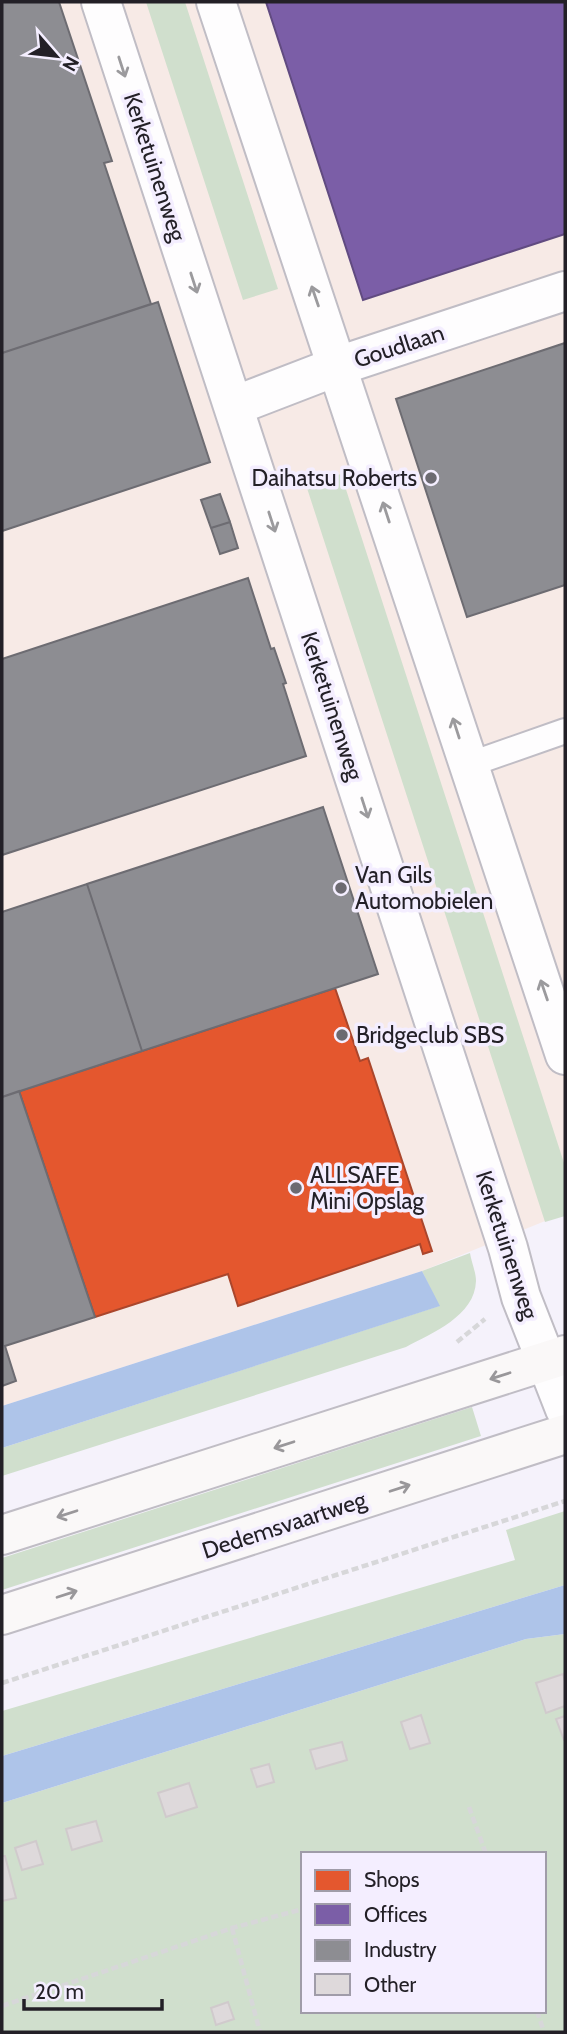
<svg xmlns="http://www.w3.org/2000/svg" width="567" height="2034" font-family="Cabin,sans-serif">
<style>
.industrial{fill:#f7eae6}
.green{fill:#d0dfcd;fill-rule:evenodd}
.water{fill:#aec4e9}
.shops{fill:#e4572e;stroke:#aa462c;stroke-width:2}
.offices{fill:#7b5ea7;stroke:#614b81;stroke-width:2}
.industry{fill:#8d8d92;stroke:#6d6c72;stroke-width:2}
.building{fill:#ded9db;stroke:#d0cacc;stroke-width:2}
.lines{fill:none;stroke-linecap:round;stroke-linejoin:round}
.lane-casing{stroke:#c0bdc5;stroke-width:28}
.street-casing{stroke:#c0bdc5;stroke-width:42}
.secondary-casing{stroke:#c0bdc5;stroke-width:42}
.path{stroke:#d7d7d9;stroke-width:4.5;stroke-dasharray:7 3.5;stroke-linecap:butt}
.lane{stroke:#fefdfe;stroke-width:24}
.street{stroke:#fefdfe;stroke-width:38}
.secondary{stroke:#faf8f8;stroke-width:38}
.oneway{stroke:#9b9a9d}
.oneway2{stroke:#99979a}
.poi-dot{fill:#6c6a71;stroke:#f4eeff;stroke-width:2.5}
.labels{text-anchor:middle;stroke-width:7;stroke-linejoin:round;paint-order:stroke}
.street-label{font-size:23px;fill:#232027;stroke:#f4eeff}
.poi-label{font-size:23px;fill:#232027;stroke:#f4eeff;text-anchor:start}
</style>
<rect width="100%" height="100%" fill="#f5f2fb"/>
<!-- industrial -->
<path class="industrial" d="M2,2H565V1213L422,1271L2,1406Z"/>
<!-- green -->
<path class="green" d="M146,2H185L278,289L243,300Z
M341,474L565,1166V1216L545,1222L306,485Z
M470,1253C471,1261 476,1272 476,1281C475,1316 432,1333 406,1347L2,1476V1448L439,1306L422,1271Z
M472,1407L481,1436L2,1590V1558Z
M565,1511V1585L2,1756V1711L515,1560L506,1530Z
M565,1634V2032H2V1803L526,1639ZM303,1854H544V2011H303Z"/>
<!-- water -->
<path class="water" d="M422,1271L440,1306L2,1448V1406Z
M565,1585V1634L526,1639L2,1803V1756Z"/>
<!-- shops -->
<path class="shops" d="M335,988L360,1061L368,1058L432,1251L423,1254L420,1244L238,1306L228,1274L95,1317L19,1091Z"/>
<!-- offices -->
<path class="offices" d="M266,2H565V234L363,300Z"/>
<!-- industry -->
<path class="industry" d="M2,2H59L112,161L104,163L151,304L2,353Z
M158,302L210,462L2,531V353Z
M565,343V585L467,617L396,399Z
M220,494L230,522L211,528L201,500Z
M230,522L238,548L220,554L211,528Z
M248,578L271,649L274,648L286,683L283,684L306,756L2,855V659Z
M323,807L378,974L142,1051L87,884Z
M87,884L142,1051L2,1097V912Z
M19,1091L95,1317L5,1346L16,1381L2,1386V1097Z"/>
<!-- building -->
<path class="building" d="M563,1674L565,1681V1706L546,1713L536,1683Z
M421,1715L430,1743L410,1749L401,1722Z
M565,1716V1740H564L556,1719Z
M342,1742L347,1760L316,1769L310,1750Z
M269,1764L274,1782L257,1787L251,1769Z
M189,1783L197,1807L166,1817L158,1793Z
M96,1821L102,1841L72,1850L66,1829Z
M36,1841L43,1864L22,1870L15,1848Z
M2,1856H5L16,1898L2,1901Z
M228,2002L234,2019L216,2025L211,2008Z"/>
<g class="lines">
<!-- lane casing -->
<g class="lane-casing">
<path id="lane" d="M468,765L565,731"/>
</g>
<!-- street casing -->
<g class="street-casing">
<path id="street" d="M101,2L508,1248L521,1297L565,1409
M216,2L565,1055
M234,406L338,366L565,291"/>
</g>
<!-- secondary casing -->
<g class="secondary-casing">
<path id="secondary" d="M2,1535L565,1355
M2,1615L565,1434"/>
</g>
<!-- path -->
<path class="path" d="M457,1342L485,1319
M2,1683L565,1501
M469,1807L486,1854
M232,1928L260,2032
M2,2006L232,1928L303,1909
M537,2011L544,2032"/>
<!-- lane -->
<use href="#lane" class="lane"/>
<!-- street -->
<use href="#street" class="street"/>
<!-- secondary -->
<use href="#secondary" class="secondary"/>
</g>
<!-- one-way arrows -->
<defs><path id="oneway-shaft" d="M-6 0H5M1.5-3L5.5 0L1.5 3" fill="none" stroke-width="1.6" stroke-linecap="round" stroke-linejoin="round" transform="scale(1.75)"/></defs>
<g class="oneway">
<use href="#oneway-shaft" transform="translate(122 67) rotate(72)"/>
<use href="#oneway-shaft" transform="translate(194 283) rotate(72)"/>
<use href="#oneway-shaft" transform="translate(315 296) rotate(-109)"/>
<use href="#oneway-shaft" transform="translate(386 512) rotate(-108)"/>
<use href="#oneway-shaft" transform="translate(272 522) rotate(72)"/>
<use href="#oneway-shaft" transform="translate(456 728) rotate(-108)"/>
<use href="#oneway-shaft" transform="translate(365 808) rotate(72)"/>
<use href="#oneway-shaft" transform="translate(544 990) rotate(-109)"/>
</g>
<g class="oneway2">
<use href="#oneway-shaft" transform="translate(500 1376) rotate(162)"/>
<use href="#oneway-shaft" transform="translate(284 1445) rotate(162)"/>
<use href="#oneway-shaft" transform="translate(400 1488) rotate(-18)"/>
<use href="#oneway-shaft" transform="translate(67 1514) rotate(162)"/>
<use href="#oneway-shaft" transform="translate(67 1594) rotate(-18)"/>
</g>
<!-- markers -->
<g class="poi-dot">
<circle cx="431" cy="478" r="7"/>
<circle cx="341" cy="888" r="7"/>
<circle cx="342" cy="1035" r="7"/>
<circle cx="296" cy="1188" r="7"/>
</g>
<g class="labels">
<!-- street labels -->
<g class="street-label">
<text transform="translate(155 167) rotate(72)" y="8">Kerketuinenweg</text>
<text transform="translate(399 346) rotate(-18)" y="8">Goudlaan</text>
<text transform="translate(332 706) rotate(72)" y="8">Kerketuinenweg</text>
<text transform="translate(507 1245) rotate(72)" y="8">Kerketuinenweg</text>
<text transform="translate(284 1525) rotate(-18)" y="8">Dedemsvaartweg</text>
</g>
<!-- poi labels -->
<g class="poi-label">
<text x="417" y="486" text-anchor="end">Daihatsu Roberts</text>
<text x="355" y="883">Van Gils<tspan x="355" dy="26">Automobielen</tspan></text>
<text x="356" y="1043">Bridgeclub SBS</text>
<text x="310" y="1183">ALLSAFE<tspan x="310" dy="26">Mini Opslag</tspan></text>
</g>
</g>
<!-- border -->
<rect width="567" height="2034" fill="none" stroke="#232027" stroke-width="7"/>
<!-- legend -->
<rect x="301" y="1852" width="245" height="161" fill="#f4eeff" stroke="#a09ca9" stroke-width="2"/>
<rect x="315" y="1870" width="35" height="21" fill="#e4572e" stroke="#a09ca9" stroke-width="2"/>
<text x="364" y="1887" font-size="21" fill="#232027">Shops</text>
<rect x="315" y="1904" width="35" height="21" fill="#7b5ea7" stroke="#a09ca9" stroke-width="2"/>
<text x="364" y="1922" font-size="21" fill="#232027">Offices</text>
<rect x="315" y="1940" width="35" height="21" fill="#8d8d92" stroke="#a09ca9" stroke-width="2"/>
<text x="364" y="1957" font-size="21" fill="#232027">Industry</text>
<rect x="315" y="1974" width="35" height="21" fill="#ded9db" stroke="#a09ca9" stroke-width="2"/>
<text x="364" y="1992" font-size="21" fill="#232027">Other</text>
<!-- north arrow -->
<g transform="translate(56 56) rotate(118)" stroke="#f4eeff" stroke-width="5" paint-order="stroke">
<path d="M0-5L12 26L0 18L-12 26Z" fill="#232027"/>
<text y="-10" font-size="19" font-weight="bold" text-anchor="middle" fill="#232027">N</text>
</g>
<!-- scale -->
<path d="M24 1999v10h138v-10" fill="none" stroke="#232027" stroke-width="3.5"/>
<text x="35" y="1999" font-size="21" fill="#232027" stroke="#f4eeff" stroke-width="5" paint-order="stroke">20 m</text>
</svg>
